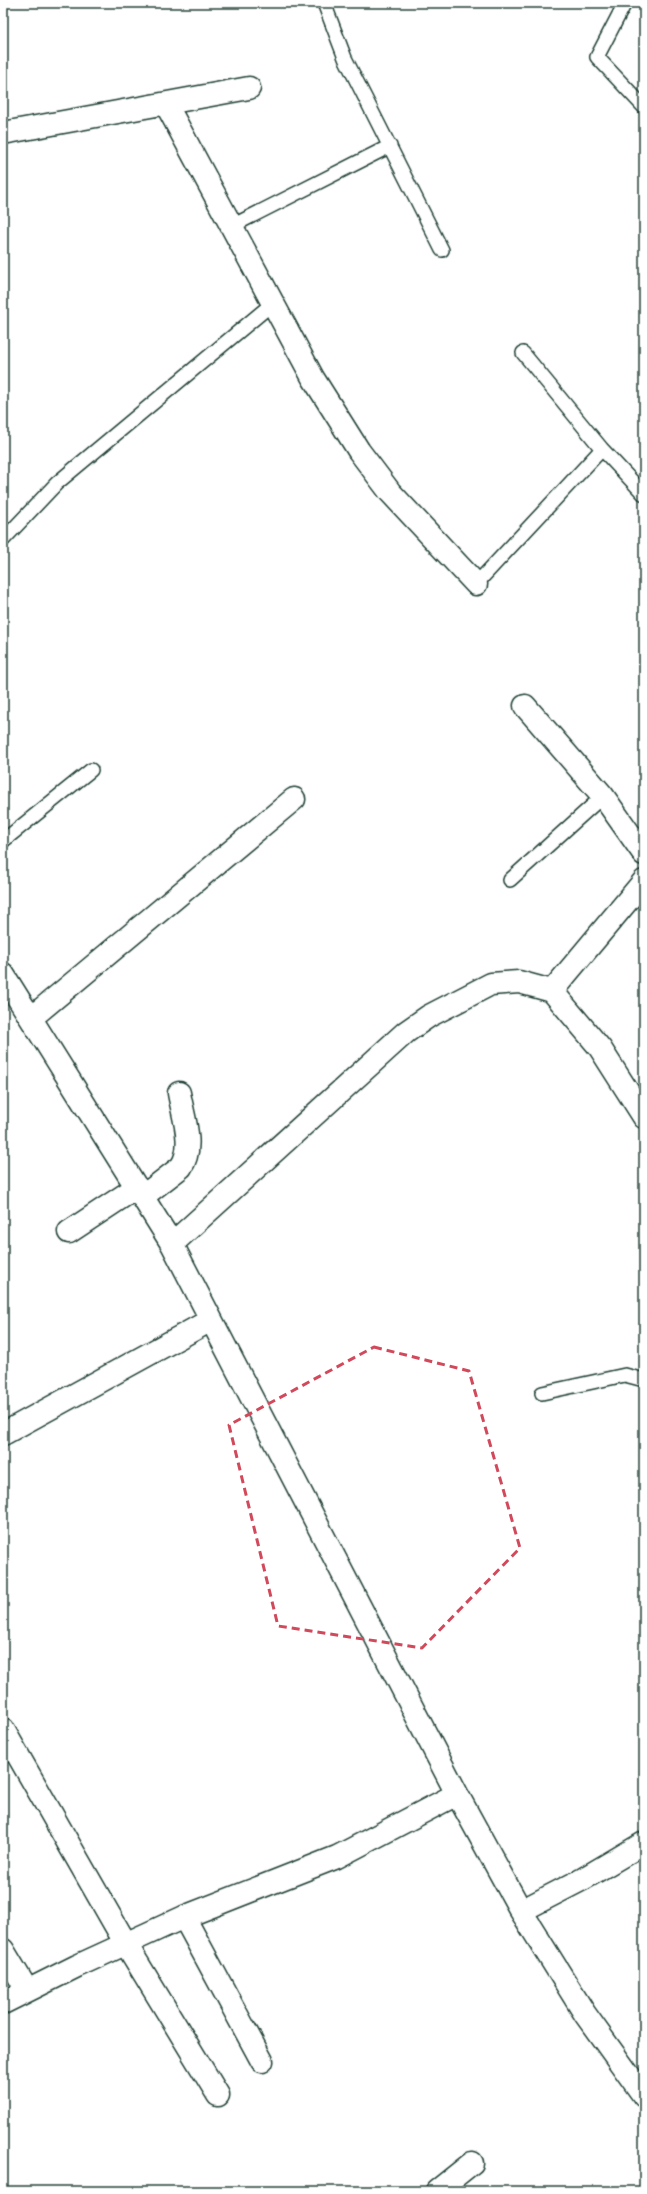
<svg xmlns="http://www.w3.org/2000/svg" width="647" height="2194" font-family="'Shantell Sans',sans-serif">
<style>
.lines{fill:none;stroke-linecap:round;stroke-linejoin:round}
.service-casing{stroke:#1f3d34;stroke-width:16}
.minor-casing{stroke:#1f3d34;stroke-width:25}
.service{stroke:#fff;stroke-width:13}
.minor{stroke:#fff;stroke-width:22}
.marked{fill:none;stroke:#d1495b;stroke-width:3;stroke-dasharray:8 5;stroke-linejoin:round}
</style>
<rect width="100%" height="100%" fill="#fff"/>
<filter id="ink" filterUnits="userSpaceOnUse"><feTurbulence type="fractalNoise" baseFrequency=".025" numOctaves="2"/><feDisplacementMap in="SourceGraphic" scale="8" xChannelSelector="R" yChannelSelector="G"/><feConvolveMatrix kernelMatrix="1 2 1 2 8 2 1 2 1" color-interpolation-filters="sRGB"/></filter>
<g filter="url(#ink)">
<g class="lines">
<!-- service casing -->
<g class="service-casing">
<path id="service" d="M324,3L345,58L442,250
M625,3L597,57L644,107
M232,226L390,146
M523,353L602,449L644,494
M3,540L57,483L273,303
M476,584L602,449
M3,841L91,770
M510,880L603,796
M542,1393L625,1375L644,1380"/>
</g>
<!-- minor casing -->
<g class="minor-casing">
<path id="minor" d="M166,104L313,378L359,451L390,492L476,584
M3,133L249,88
M525,706L603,796L644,854
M3,974L172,1244L457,1794L521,1911L585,2014L644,2096
M552,991L600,1048L644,1117
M31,1018L294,799
M142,1197L181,1167C195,1147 183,1116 179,1093
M69,1232L137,1187
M172,1244L406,1032L429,1016L491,984L519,982L552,991L644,881
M3,1434L211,1320
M3,1729L126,1944L218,2095
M521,1911L583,1879L644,1843
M184,1917L262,2061
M3,1950L27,1990
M3,2003L77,1966L184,1917L337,1857L457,1794
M437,2191L472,2163"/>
</g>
<!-- service -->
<use href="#service" class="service"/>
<!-- minor -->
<use href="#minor" class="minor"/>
</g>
</g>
<!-- marked area -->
<path class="marked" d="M374,1347L469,1371L520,1548L422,1648L278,1626L229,1425Z"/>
<!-- margin -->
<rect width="647" height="2194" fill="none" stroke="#fff" stroke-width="16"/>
<rect x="8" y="8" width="631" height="2178" fill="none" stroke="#1f3d34" stroke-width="1.5" filter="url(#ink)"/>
</svg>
